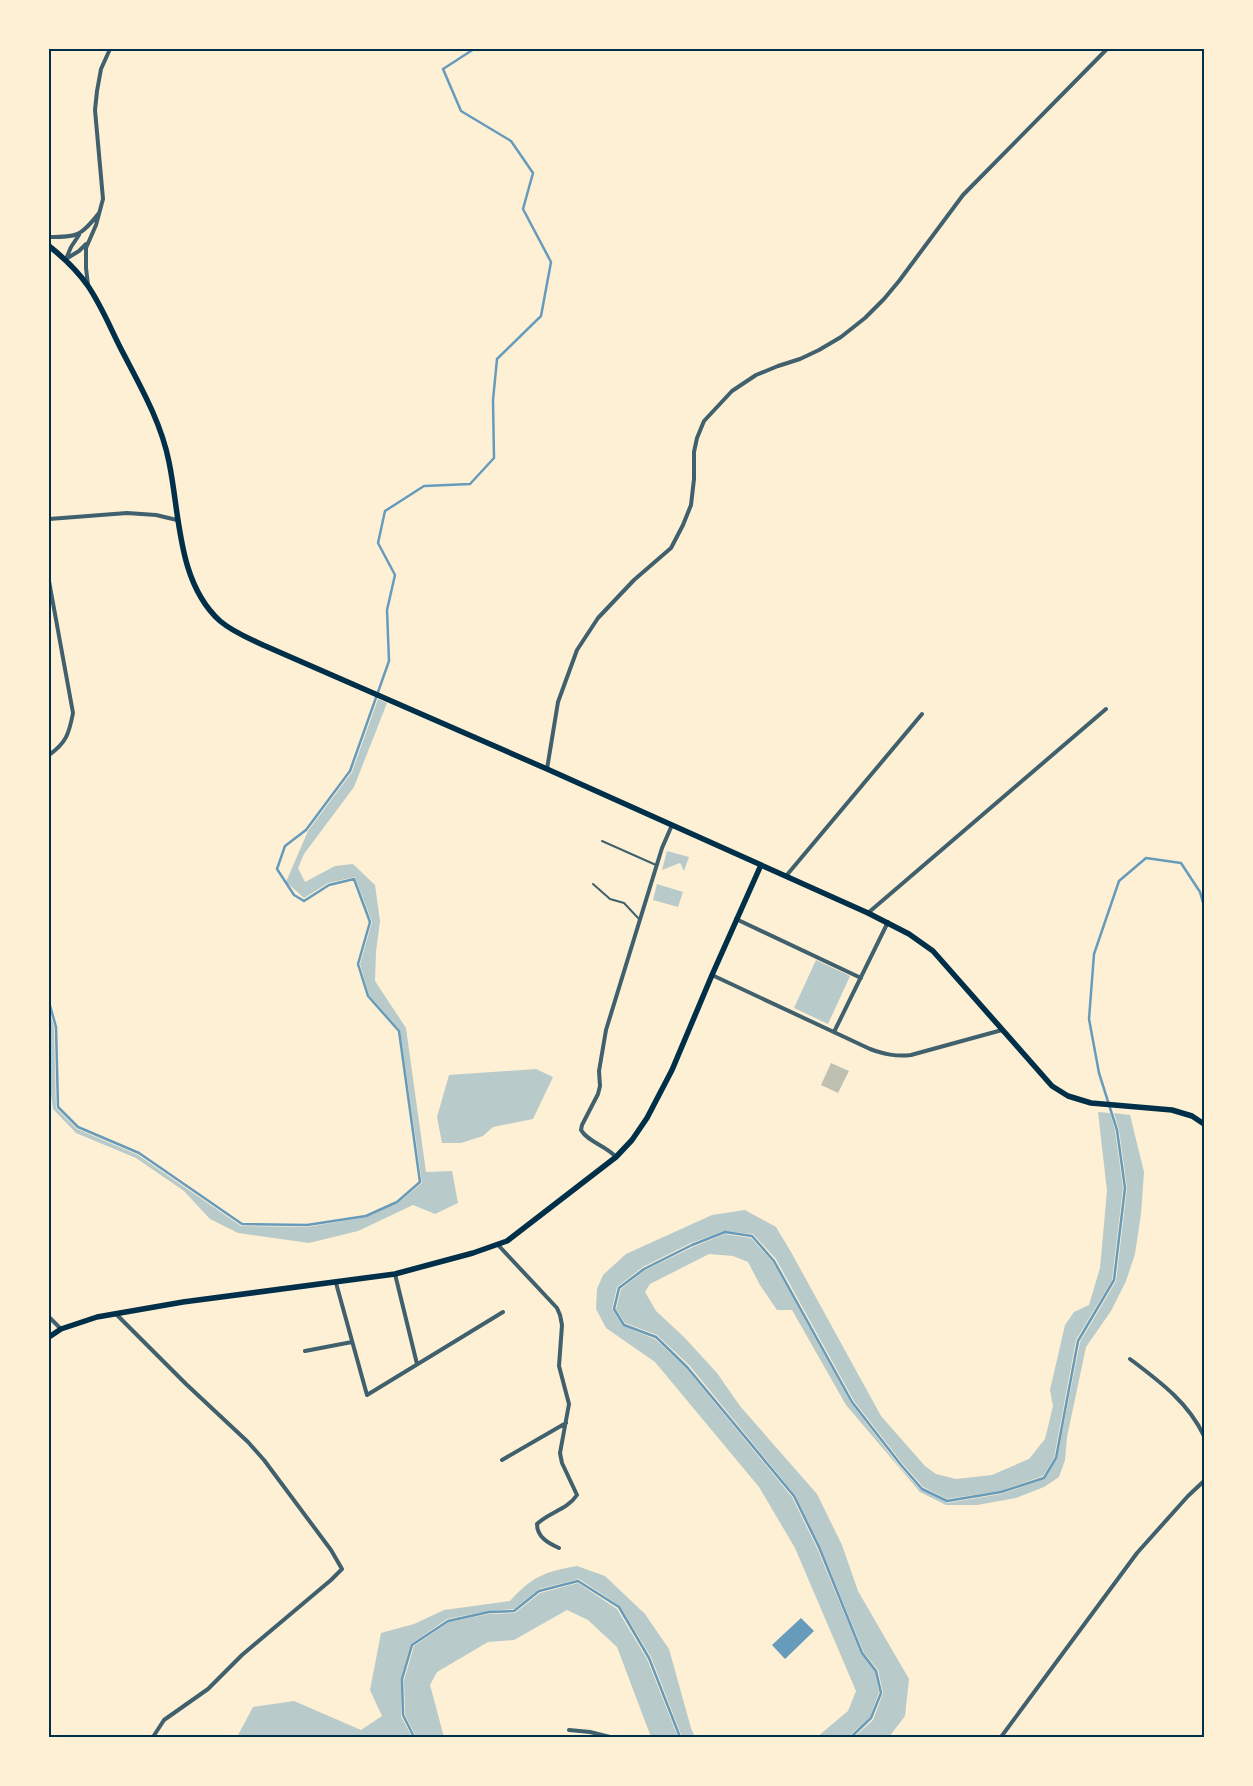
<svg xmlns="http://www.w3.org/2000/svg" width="1253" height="1786" font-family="'Zilla Slab',serif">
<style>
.green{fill:#b9caca}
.water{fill:#669bbc}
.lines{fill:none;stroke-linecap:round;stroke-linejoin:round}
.stream{stroke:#669bbc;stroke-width:2.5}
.building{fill:#bec0b2}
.service{stroke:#3f606c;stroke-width:2}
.minor{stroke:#3f606c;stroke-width:4}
.secondary{stroke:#003049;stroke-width:5.5}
.neatline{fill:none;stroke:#003049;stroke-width:2}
</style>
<rect width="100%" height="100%" fill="#fdf0d5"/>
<!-- green -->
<path class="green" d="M378,699L387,703L354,787L304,854L298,868L305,882L335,866L353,864L375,885L380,921L376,952L375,981L406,1028L426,1172L452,1171L458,1203L435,1214L413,1205L358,1231L309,1243L238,1233L210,1219L184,1191L136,1158L76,1133L53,1109L49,1080V1009L54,1027L56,1108L77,1129L138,1155L241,1226L307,1227L367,1217L398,1203L422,1183L400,1030L369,995L360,964L372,922L355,877L328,883L304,898L286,882L308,831L352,772Z
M667,851L689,857L684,871L680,863L662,870Z
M657,884L683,892L678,907L653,900Z
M816,960L850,976L828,1024L794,1008Z
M536,1069L553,1077L533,1119L493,1127L483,1136L461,1143H442L437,1117L449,1075Z
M1098,1112L1110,1113L1115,1130L1123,1188L1112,1280L1076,1340L1054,1458L1043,1476L1000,1491L947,1499L923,1487L902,1463L854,1401L776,1259L753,1234L724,1231L691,1243L643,1267L617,1287L612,1309L623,1326L655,1339L686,1368L792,1497L817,1548L861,1654L875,1671L879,1692L870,1717L848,1737H817L848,1711L856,1691L795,1548L759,1487L655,1362L606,1328L596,1309L597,1289L603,1275L626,1254L712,1215L745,1210L776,1227L791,1252L881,1416L925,1466L936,1474L956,1479L992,1475L1029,1459L1045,1439L1053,1406L1050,1390L1065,1325L1074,1312L1089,1305L1100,1268L1107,1191Z
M1114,1113L1130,1115L1144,1172L1141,1214L1135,1254L1126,1281L1111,1311L1086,1347L1067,1437L1065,1460L1059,1477L1044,1487L1016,1498L977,1505H946L920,1492L846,1405L792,1310H777L760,1285L748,1262L733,1256L709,1254L650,1284L645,1292L656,1311L684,1337L717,1373L740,1406L817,1494L842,1545L858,1591L909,1679L905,1716L889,1737H854L873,1720L883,1693L878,1670L864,1653L820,1546L795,1495L689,1365L657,1335L625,1323L616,1309L621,1289L645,1270L693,1247L725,1234L751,1238L773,1262L851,1403L899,1466L921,1490L947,1503L1001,1494L1045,1479L1057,1459L1080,1342L1116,1281L1127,1188L1119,1130Z
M577,1566L605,1576L645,1614L669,1649L691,1728L695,1737H682L651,1657L620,1606L579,1579L539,1589L514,1609L488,1611L447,1619L411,1644L401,1679V1716L412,1737H237L253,1707L294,1701L361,1730L382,1716L370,1690L381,1633L414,1624L444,1610L510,1601C533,1576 544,1572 577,1566Z
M578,1583L617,1609L647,1659L678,1737H651L617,1647L588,1620L567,1610L514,1640L488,1642L437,1672L430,1685L444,1737H416L405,1715L404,1680L414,1646L449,1622L489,1614L515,1613L540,1593Z"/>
<!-- water -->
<path class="water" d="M801,1618L814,1631L785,1659L772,1645Z"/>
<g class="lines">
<!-- stream -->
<path class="stream" d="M49,1002L56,1027L58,1107L78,1127L139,1153L242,1224L307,1225L366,1216L397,1202L420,1182L399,1031L368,996L358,964L370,922L354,879L329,885L304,901L294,895L277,869L285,846L306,830L350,771L389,661L387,610L395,575L378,543L385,511L424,486L470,484L494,458L493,400L497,359L541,316L551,262L523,209L533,173L511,141L461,111L443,69L474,49
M414,1737L403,1715L402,1679L412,1645L448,1621L489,1612L514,1611L539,1591L578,1581L619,1607L649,1658L680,1737
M851,1737L871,1718L881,1693L876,1671L862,1653L819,1547L794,1496L687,1367L656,1337L624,1325L614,1309L619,1288L644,1269L692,1245L725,1232L752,1236L774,1261L852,1402L901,1465L922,1489L947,1501L1001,1492L1044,1478L1056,1458L1078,1341L1114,1280L1125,1188L1117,1130L1099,1073L1089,1019L1094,954L1119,881L1146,858L1181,863L1200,892L1204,906"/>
</g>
<!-- building -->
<path class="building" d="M831,1063L849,1071L838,1093L821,1085Z"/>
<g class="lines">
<!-- service -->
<path class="service" d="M602,841L656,865
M593,884L610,899L624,903L639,919"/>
<!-- minor -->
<path class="minor" d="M49,237C78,237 81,236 99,213
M66,259L71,247L79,235
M66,259L79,251L86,244
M88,285L86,268V248L96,225L103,199L95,110L97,91L101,69L110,49
M49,519L127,513L156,515L177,520
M49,581L73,713C69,734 66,743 49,755
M547,769L558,702L577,650L598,618L634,580L671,548L683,525L691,505L694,479V452L697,438L704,421L732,391L756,375L778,366L800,359L819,350L841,337L865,318L884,299L899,281L963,195L1107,49
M786,876L922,714
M868,913L1106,709
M736,919L861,978
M712,975L870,1049C884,1054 896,1057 911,1055L1002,1030
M834,1032L888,922
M616,1157C605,1145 588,1142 581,1130L582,1125L598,1094L600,1086L599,1071L606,1030L662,848L672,825
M499,1246L557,1308L560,1315L562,1325L559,1366L569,1404L560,1453L562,1463L577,1495C567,1510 549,1512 537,1524C537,1537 548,1543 559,1548
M395,1274L417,1364
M336,1283L367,1395L503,1312
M116,1314L186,1384L248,1442L264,1460L331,1550L342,1569L331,1580L242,1655L208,1689L164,1720L153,1737
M49,1317L61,1329
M305,1351L352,1342
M1130,1359C1159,1381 1188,1402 1204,1436
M502,1460L566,1423
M569,1730L590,1732L610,1737
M1001,1737L1137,1553L1188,1496L1204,1481"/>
<!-- secondary -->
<path class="secondary" d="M49,246C64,258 77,270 88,286C101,305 110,327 120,347C139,384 161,421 169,462C180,514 177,582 220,621C233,632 248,638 263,645L547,769L868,913L909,934L933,951L1052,1086L1068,1096L1091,1103L1172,1110L1192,1116L1204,1124
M49,1337L61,1329L97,1317L183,1302L395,1274L473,1253L507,1241L616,1157L632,1140L647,1118L672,1070L712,975L761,865"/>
</g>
<!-- border -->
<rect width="1253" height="1786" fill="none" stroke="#fdf0d5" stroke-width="100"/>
<rect x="50" y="50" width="1153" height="1686" class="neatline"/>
</svg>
